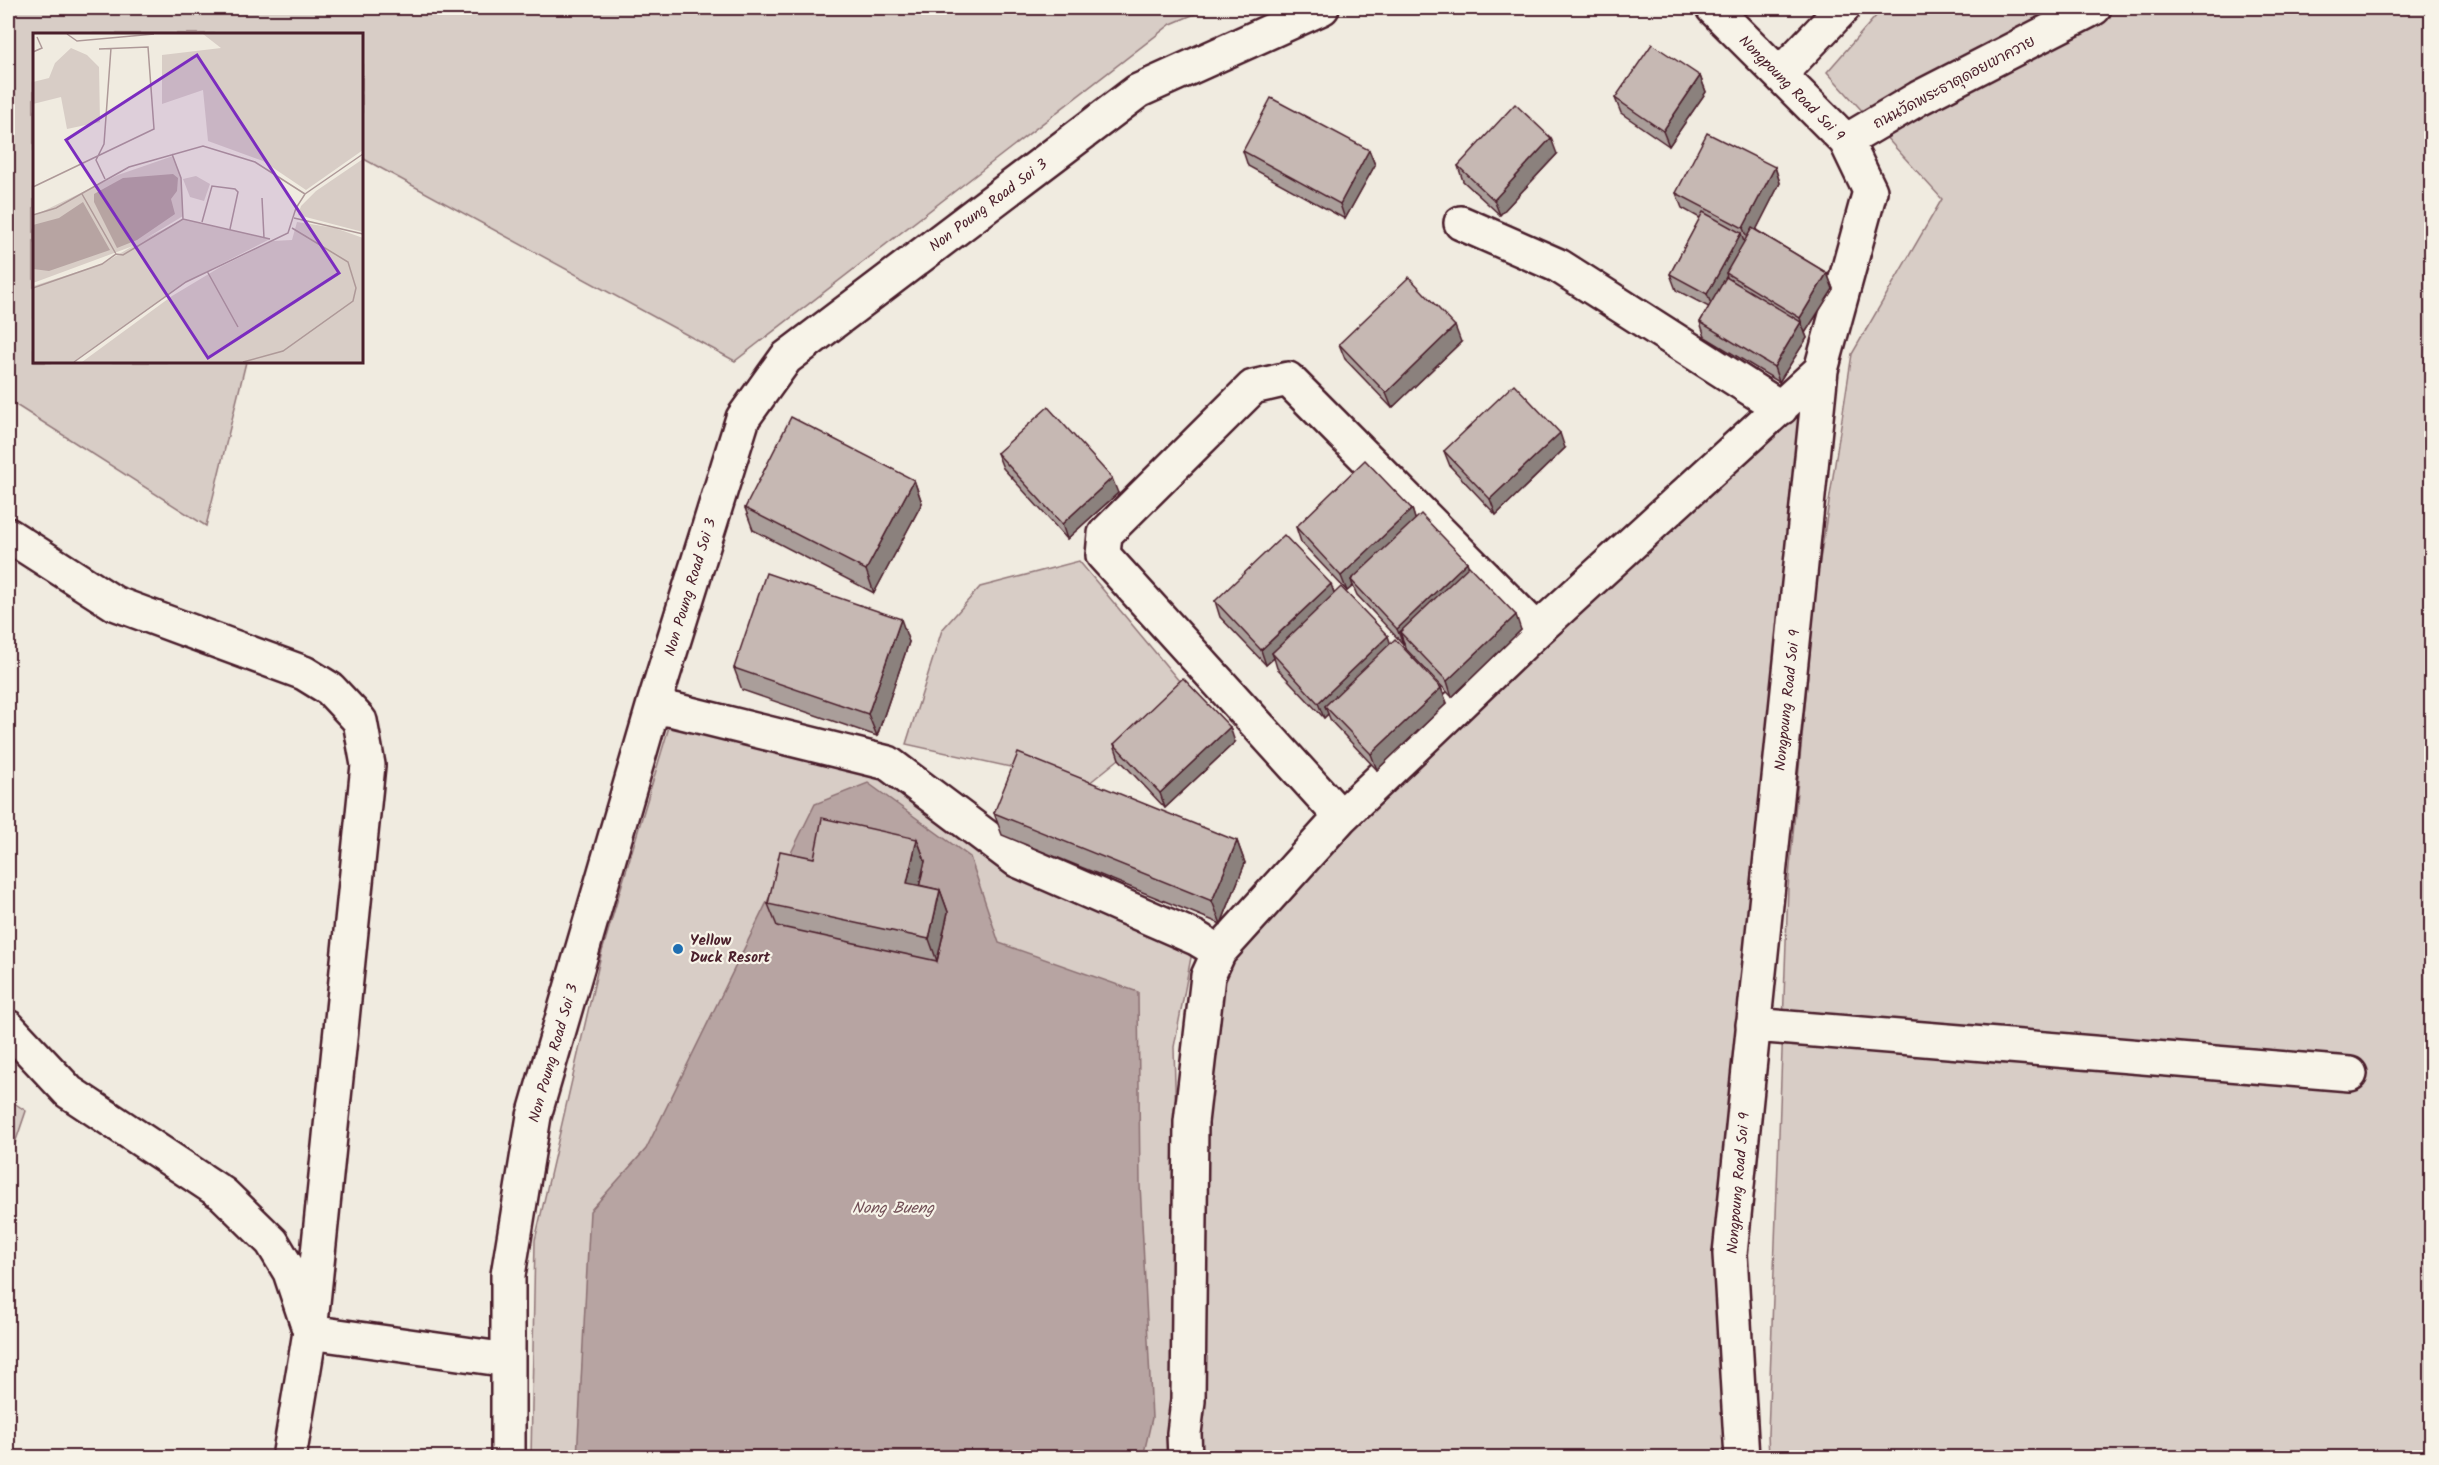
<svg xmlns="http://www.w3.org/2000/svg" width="2439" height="1465" font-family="Kalam,'Playpen Sans Thai',sans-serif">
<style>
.green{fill:#d8cdc6;stroke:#917678;stroke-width:1.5}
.water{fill:#b7a4a2;stroke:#8b6f72;stroke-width:1.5}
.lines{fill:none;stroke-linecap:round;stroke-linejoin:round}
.minor-casing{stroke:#4a1f2b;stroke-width:38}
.minor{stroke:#f7f3e8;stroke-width:33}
.wall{fill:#aa9e9a;stroke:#4a1f2b;stroke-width:1.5}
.shaded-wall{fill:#8b817d;stroke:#4a1f2b;stroke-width:1.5}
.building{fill:#c6b8b3;stroke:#4a1f2b;stroke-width:1.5}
.poi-dot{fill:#1f6fb2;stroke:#f7f3e8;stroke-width:2}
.labels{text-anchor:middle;stroke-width:4.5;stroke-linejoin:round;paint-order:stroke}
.street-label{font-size:15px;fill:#4a1f2b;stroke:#f7f3e8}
.poi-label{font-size:15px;font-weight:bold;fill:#4a1f2b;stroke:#f7f3e8;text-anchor:start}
.water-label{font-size:16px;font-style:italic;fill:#704e55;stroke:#f7f3e8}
.inset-road{fill:none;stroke:#ae9998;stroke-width:1.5}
.view{fill:#7b2cbf;fill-opacity:0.15;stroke:#7b2cbf;stroke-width:3}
.inset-edge{fill:none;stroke:#4a1f2b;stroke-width:3}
</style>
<rect width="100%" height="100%" fill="#f0ebe0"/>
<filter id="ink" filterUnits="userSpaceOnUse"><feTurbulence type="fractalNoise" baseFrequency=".0167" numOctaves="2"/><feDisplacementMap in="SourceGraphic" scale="12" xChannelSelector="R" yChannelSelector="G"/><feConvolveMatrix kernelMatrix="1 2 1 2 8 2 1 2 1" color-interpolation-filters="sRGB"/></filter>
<g filter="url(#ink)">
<!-- green -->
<path class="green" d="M8,8H1209L1171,24L735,361L362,158V34H34V362H246L206,526L8,400Z
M1883,8H2431V1457L1769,1458L1768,1434L1788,888L1816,586L1852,354L1942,199L1827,72Z
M1821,370L1730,1254L1742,1457L531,1458L535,1240L601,955L674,710L888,763L1192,952L1174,1047L1184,1424L1219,952Z
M1079,561L1189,693L1119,759L1088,784L906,744L942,630L980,587Z
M8,1099L26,1111L8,1164Z"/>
<!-- water -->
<path class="water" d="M868,783L970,857L999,943L1138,992L1140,1184L1152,1418L1143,1457L577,1458L590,1211L646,1149L815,804Z"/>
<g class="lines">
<!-- minor casing -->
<g class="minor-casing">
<path id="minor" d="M1713,8L1846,141L1870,191L1821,370L1730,1254L1742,1458
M1780,74L1843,8
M1846,141L1919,98L2094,8
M1461,223L1559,266L1781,408
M8,535L114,603L304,673L330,689L360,721L368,765L310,1332L289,1458
M653,707L674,710L888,763L1017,860L1196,938L1219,952
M1341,817L1103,555L1105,534L1253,387L1288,379L1537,630
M1753,1025L2350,1074
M8,1027L69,1092L223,1194L272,1242L290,1272L310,1332L508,1360
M508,1458V1275L534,1116L653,707L743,418L786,358L1138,91L1322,8
M1185,1458L1184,1433L1188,1401L1191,1122L1208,976L1219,952L1341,817L1537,630L1821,370"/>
</g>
<!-- minor -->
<use href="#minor" class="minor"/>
</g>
<!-- wall -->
<path class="wall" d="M1700,76L1706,92L1669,146L1621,113L1615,98Z
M1369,150L1375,165L1345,219L1248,166L1243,151Z
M1557,154L1500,215L1463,181L1458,166Z
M1775,167L1780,183L1756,230L1827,273L1833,289L1805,333L1807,338L1779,382L1705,337L1700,322L1709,307L1676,290L1670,274L1700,218L1682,208L1676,193Z
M1461,342L1392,408L1345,359L1339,344Z
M1565,448L1496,515L1450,466L1444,451Z
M997,453L1118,493L1067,539L1003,468Z
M914,480L922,503L874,593L753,530L745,508Z
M1412,509L1415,519L1467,562L1468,567L1521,630L1452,697L1405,648L1404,643L1403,644L1357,595L1353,586L1347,591L1301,542L1296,527Z
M1334,593L1441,688L1447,703L1377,770L1331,721L1328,714L1324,718L1277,668L1274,658L1266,665L1220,617L1215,601Z
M909,642L877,736L742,690L734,668Z
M1235,742L1165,808L1119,759L1114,744Z
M994,813L1237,841L1245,863L1221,924L1002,835Z
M917,839L925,861L919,885L940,890L948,912L937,961L777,926L768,904L814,858Z"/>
<!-- shaded-wall -->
<path class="shaded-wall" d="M1700,76L1706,92L1669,146L1663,131Z
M1551,138L1557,154L1500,215L1494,200Z
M1369,150L1375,165L1345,219L1340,204Z
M1775,167L1780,183L1749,244L1743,228Z
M1741,233L1746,248L1726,273L1728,281L1713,309L1707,294Z
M1827,273L1833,289L1805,333L1800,318Z
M1801,322L1807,338L1779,382L1774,367Z
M1455,326L1461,342L1392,408L1386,393Z
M1560,433L1565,448L1496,515L1490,499Z
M1112,478L1118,493L1067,539L1062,524Z
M914,480L922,503L874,593L866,570Z
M1412,509L1417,525L1351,580L1353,586L1347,591L1341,576Z
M1467,562L1472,577L1400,632L1404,643L1403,644L1397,629Z
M1331,584L1336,599L1272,653L1274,658L1266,665L1261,650Z
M1516,615L1521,630L1452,697L1447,681Z
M901,619L909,642L877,736L868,714Z
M1388,636L1393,651L1325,706L1328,714L1324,718L1318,703Z
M1441,688L1447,703L1377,770L1371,754Z
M1230,727L1235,742L1165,808L1160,793Z
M917,839L925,861L915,905L907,883Z
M1237,841L1245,863L1221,924L1212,901Z
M940,890L948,912L937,961L929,939Z"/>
<!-- building -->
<path class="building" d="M1652,44L1700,76L1663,131L1615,98Z
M1271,98L1369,150L1340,204L1243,151Z
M1515,104L1551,138L1494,200L1458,166Z
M1707,133L1775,167L1743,228L1676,193Z
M1703,212L1741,233L1707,294L1670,274Z
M1752,228L1827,273L1800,318L1726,273Z
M1409,277L1455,326L1386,393L1339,344Z
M1726,277L1801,322L1774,367L1700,322Z
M1514,384L1560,433L1490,499L1444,451Z
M1048,407L1112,478L1062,524L997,453Z
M791,417L914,480L866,570L745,508Z
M1365,460L1412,509L1341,576L1296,527Z
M1421,514L1467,562L1397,629L1351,580Z
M1284,535L1331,584L1261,650L1215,601Z
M1469,566L1516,615L1447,681L1400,632Z
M766,573L901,619L868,714L734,668Z
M1341,587L1388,636L1318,703L1272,653Z
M1395,639L1441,688L1371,754L1325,706Z
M1183,678L1230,727L1160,793L1114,744Z
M1018,753L1237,841L1212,901L994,813Z
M822,818L917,839L907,883L940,890L929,939L768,904L780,851L814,858Z"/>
</g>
<!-- markers -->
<circle class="poi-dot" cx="678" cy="949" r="6"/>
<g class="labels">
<!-- street labels -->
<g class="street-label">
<text transform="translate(1954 82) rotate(-28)" y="5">ถนนวัดพระธาตุดอยเขาควาย</text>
<text transform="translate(1792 88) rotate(45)" y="5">Nongpoung Road Soi 9</text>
<text transform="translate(988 205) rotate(-37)" y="5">Non Poung Road Soi 3</text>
<text transform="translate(690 587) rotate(-73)" y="5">Non Poung Road Soi 3</text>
<text transform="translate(1787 700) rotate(-84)" y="5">Nongpoung Road Soi 9</text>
<text transform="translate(553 1053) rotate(-74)" y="5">Non Poung Road Soi 3</text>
<text transform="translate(1738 1183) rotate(-85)" y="5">Nongpoung Road Soi 9</text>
</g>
<!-- poi labels -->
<g class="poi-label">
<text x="690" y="945">Yellow<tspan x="690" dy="17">Duck Resort</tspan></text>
</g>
<!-- water labels -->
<g class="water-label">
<text x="893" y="1213">Nong Bueng</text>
</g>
</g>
<!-- overview -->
<g transform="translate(33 33)">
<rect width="330" height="330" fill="#f0ebe0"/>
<path d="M170,1H330V117L273,157L230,128L175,108L170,57L129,71V22L188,15ZM38,15L54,22L66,34L67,89L34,96L28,64L0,71V49L16,45L22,30ZM140,123L148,145L150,183L112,206L150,186L237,206L153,249L41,329H0V253L69,231L100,213L0,250V183L85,142ZM330,126V199L265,182L268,173L283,158ZM163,143L177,151L171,168L157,164L150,146ZM264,189L302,195L330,205V329H49L139,263L189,233L240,208L259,207Z" fill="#d8cdc6"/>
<path d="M140,141L145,145L144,158L138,166L142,181L104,207L84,215L61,169V161L90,145ZM50,169L77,217L16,238L0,236V192L26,185Z" fill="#b7a4a2"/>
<path class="inset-road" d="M34,1L44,8L121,1M0,19L9,15L4,4M139,121L148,145L150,186M72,146L63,127L71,111L78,15M0,154L121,96L115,14L66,16M229,165L231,205M0,182L23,175L96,134L170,113L222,129L272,161M261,185L330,201M169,189L179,153L202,156L205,159L197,196M83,221L90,222L150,186L237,206M174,238L205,294M0,255L69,231L83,221L49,161M41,329L153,249L255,200L263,175L272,161L330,121M210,329L250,318L320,268L323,255L315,229L259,195"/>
<path class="view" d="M164,22L306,240L175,325L33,107Z"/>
<rect width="330" height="330" class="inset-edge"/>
</g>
<!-- margin -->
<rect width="2439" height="1465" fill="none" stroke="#f7f3e8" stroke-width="30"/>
<rect x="15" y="15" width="2409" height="1435" fill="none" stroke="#4a1f2b" stroke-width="2" filter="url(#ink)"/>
</svg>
